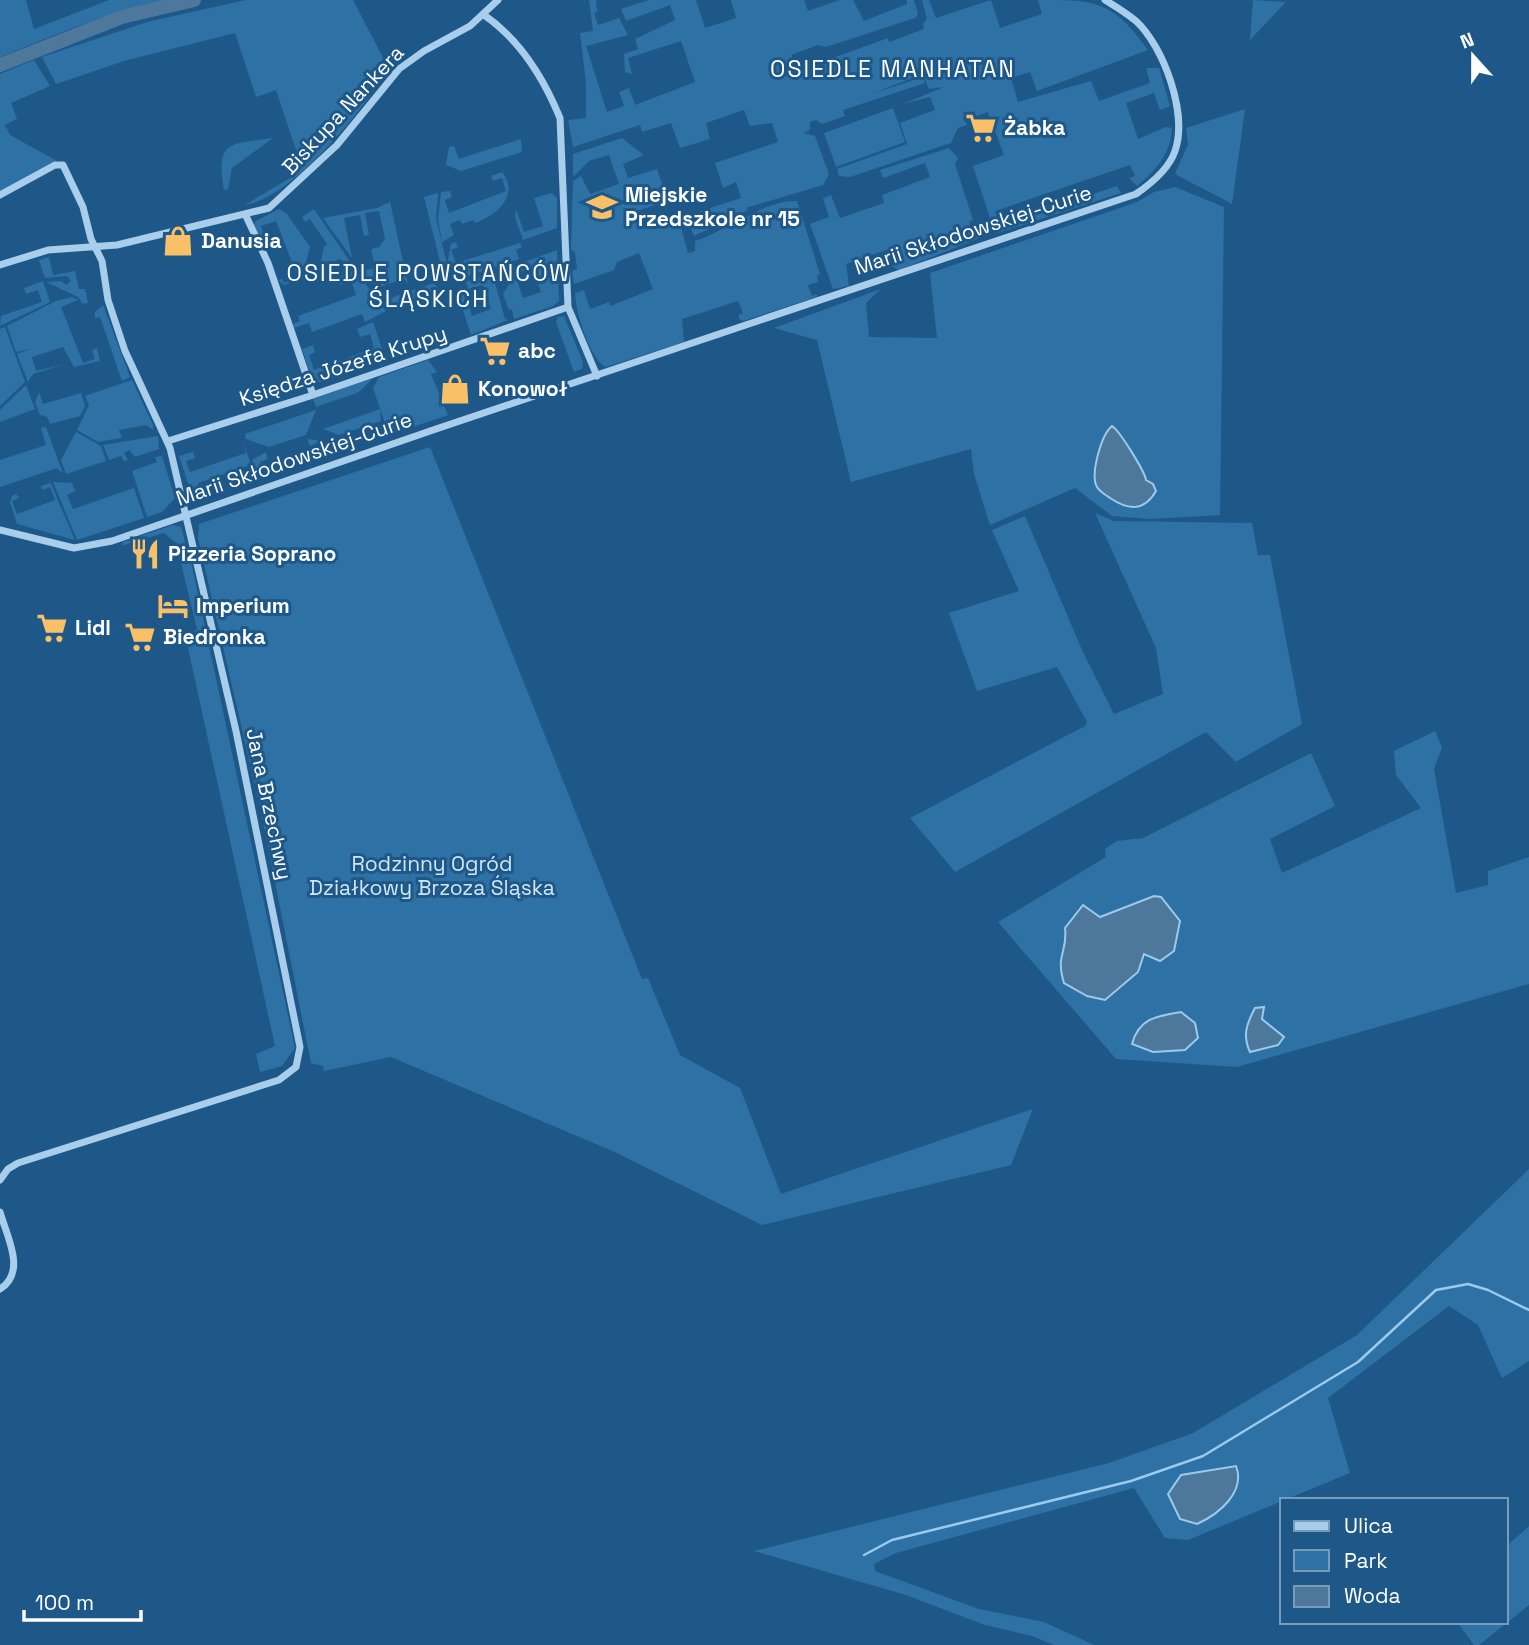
<svg xmlns="http://www.w3.org/2000/svg" width="1529" height="1645" font-family="'Space Grotesk',sans-serif">
<style>
.green{fill:#2e71a5}
.water{fill:#4e789b;stroke:#9ccaed;stroke-width:2}
.lines{fill:none;stroke-linecap:round;stroke-linejoin:round}
.stream{stroke:#9ccaed;stroke-width:2.5}
.river{stroke:#4e789b;stroke-width:14}
.minor{stroke:#a9ceeb;stroke-width:7}
.labels{text-anchor:middle;stroke-width:6;stroke-linejoin:round;paint-order:stroke}
.street-label{font-size:21px;fill:#fff;stroke:#1e5889}
.poi-label{font-size:21px;font-weight:bold;fill:#fff;stroke:#1e5889;text-anchor:start}
.park-label{font-size:21px;fill:#cee6f8;stroke:#1e5889}
.neighbourhood-label{font-size:23px;letter-spacing:2px;fill:#fff;stroke:#1e5889}
</style>
<rect width="100%" height="100%" fill="#1e5889"/>
<!-- green -->
<path class="green" d="M0,0H26L34,29L109,0H172C113,9 56,35 0,57Z
M246,0H353L389,69C362,110 294,197 245,205L290,178L301,165L276,90L256,97L235,33L124,61L56,84L42,57L147,22Z
M589,0H596L597,12L594,13L598,25L619,18L628,35L586,46L607,112L624,106L619,92L629,88L635,105L695,82L681,41L628,58L632,74L625,72L624,54L638,49L635,39L675,20L670,5L626,21L621,9L649,0H696L705,28L736,18L731,0H804L808,11L840,0H853L864,21L907,4V0H914L918,14L915,18L826,47L818,45L791,55L797,71L888,38L889,42L924,29L923,24L927,19L922,0H929L936,18L991,0L1000,28L1042,14L1038,0C1096,0 1112,0 1148,50L1037,91L1030,72L1011,78L1018,102L1091,81L1099,101L1150,83L1146,68H1159L1170,106L1160,110L1154,93L1126,103L1138,139L1166,127L1172,128C1171,154 1156,170 1137,186L1129,178L1135,176L1130,165L995,211L1000,225L1117,186L1121,193L998,233L992,224L973,166L1004,155L988,112L965,120L967,125L958,128L951,143L850,177L839,176L837,169L907,144L900,123L935,110L930,97L903,104L944,87L929,89L923,74L871,94L923,77L925,83L843,110L845,116L822,124L816,120L810,122V130L803,133L815,136L829,174L823,185L746,208L748,210L694,236L686,216L741,198L736,182L723,188L715,163L778,142L772,123L750,126L744,110L706,123L710,139L680,148L671,123L642,132L640,125L573,147L568,120L586,118V82L580,33L593,31Z
M1253,0L1286,2L1250,40Z
M34,60L50,86L11,103L17,119L5,125L10,135L57,161L0,193V74Z
M893,108L905,142L836,167L824,133Z
M1245,109L1232,204L1175,174L1188,144L1186,128Z
M273,138L232,168L228,189L224,190C215,140 230,144 273,138Z
M622,138L644,155L623,164L628,178L657,169L668,201L637,211L642,226L678,216L688,253L695,251V241C724,232 766,199 797,201L820,274L817,276L818,282L808,285L812,296L817,294V297L743,321L739,319V315L743,313L738,301L682,319L684,342L606,367C590,360 575,310 575,293L584,290L590,309L609,302L610,306L653,289L639,253L617,262L614,270L574,284L572,271L577,269L575,253L571,249L573,181L581,176L590,194L619,184L609,155L589,161L573,177V154Z
M521,139L522,152L461,171L446,165L449,147L454,146L459,159Z
M949,148L958,158L955,164L973,220L969,222L973,233L983,230L985,236L899,270L893,267L895,259L892,248L846,264L849,286L833,289L810,224L829,217L823,198L831,195L840,218L884,203L882,195L885,194L930,177L925,163L883,178L880,170Z
M502,172C520,195 497,215 475,223L473,220L462,224L460,220L450,224L454,235L442,242L438,219L441,192L450,191L452,197L445,200L449,213L506,191L502,178L493,181L491,176Z
M1175,187L1224,207L1220,515L1150,519L1112,516L1075,488L990,525L974,474L971,449L851,482L817,340L774,328L881,289L866,303L869,337L937,338L930,273L1137,202L1154,192Z
M438,193L436,218L446,260L443,274L424,197Z
M552,193L557,198V228L523,240L515,217L516,210L524,232L543,226L534,198Z
M390,202L408,284L404,279L376,288L361,271L375,268L371,249L379,247L385,239L379,211L365,213L369,235L364,236L360,215L344,218L352,258L323,218L377,208Z
M279,209L287,214L310,247L305,265L310,277L284,285L278,280L282,279L284,283L298,278L276,221L261,226L264,236L260,237L254,225L256,221Z
M314,209L353,266L352,269L337,275L346,270L341,259L320,266L324,247L327,244L310,219L305,222L302,217Z
M456,242L458,247L451,250L456,263L520,243L522,247L516,250L519,259L454,281L448,260L451,244Z
M557,250L559,301L553,306L514,319L512,309L509,310L503,294L515,274L523,298L541,292L533,268L518,272L516,265Z
M49,257L53,275L75,271L79,289H85L88,303L83,304L78,297L46,282L61,281L66,285L71,281L67,276L45,278L39,260Z
M355,270L386,311L365,322L362,314L312,332L309,323L294,328L293,324L300,321L298,316L356,295L351,281L340,285L338,277Z
M485,275L493,276L505,319L508,320L471,335L457,291H464L472,316L491,309L483,285L468,289L466,282Z
M43,281L50,302L0,326L1,316L42,302L38,290L26,294L24,288Z
M434,283L441,292L390,309L385,300Z
M72,297L78,300L61,307L83,363L95,359L92,350L97,348L100,361L74,367L63,347L32,357L36,371L65,364L33,374L28,382L17,354L31,349L16,352L7,326L56,301Z
M103,305L130,377L122,381L100,317L95,318V312Z
M564,316L583,362L582,369L574,372L556,322L558,317Z
M373,322L384,354L380,358L382,367L378,362L314,384L302,349L313,345L315,352L309,355L314,370L374,348L370,334L360,337L357,329Z
M5,327L25,382L0,406V329Z
M428,360L437,372L431,374L448,415L389,435L373,388L379,377Z
M373,378L359,392L316,407L313,399Z
M132,380L153,425V430L146,425L119,430L122,438L98,442L77,430L89,405L85,396Z
M26,385L35,409L0,422V410Z
M39,392L43,404L81,393L85,406L80,416L50,424L47,417L40,415L35,403Z
M380,409L381,421L339,435L323,429Z
M316,410L306,435L269,447L246,439L245,434Z
M46,427L63,474L57,468L0,487V460L46,445L41,428Z
M76,432L101,446L106,461L66,474L61,460Z
M158,436L159,449L135,457L129,450L124,453L128,460L124,461L121,456L109,460L103,445Z
M307,439L318,440L324,457L251,482L256,475L252,460L266,452L268,459L260,462L264,473L321,454L318,443L310,446Z
M243,441L251,465L198,483L199,488L190,489L179,456L193,452L195,458L186,461L190,472L246,453Z
M430,447L642,979L648,978L680,1055L740,1088L781,1194L1033,1109L1011,1165L762,1225L617,1153L391,1057L324,1071L323,1066L311,1063L261,812L198,538L199,524Z
M162,456L175,498L162,512L147,517L132,471L157,462L155,457Z
M53,482L72,483L75,491L67,495L73,509L134,488L144,518L77,540Z
M50,483L51,484L75,540L17,524L10,502L12,496L16,494L19,498L12,501L17,514L55,500L50,487L42,490L41,486Z
M1095,513L1114,521L1252,523L1258,555H1270L1302,724L1236,762L1206,732L955,872L910,818L1085,726L1087,722L1057,667L977,691L949,613L1019,591L992,530L1025,516L1082,650L1114,714L1163,694L1156,648Z
M173,525L181,527L192,566L295,1048L282,1066L260,1072L256,1054L275,1046L186,639L197,629L176,543L164,533L121,546L123,542Z
M1435,731L1442,747L1434,769L1456,893L1488,885V871L1529,857V984L1237,1067L1116,1059L998,922L1106,857L1105,849L1117,841L1143,838L1311,753L1335,806L1270,839L1282,873L1421,808L1396,775L1394,751Z
M1529,1169V1361L1502,1378L1478,1325L1449,1306L1328,1398L1350,1473L1188,1540L1165,1538L1134,1488L896,1553L874,1564L875,1571L979,1609L1044,1622L1094,1645H1054L1032,1636L985,1625L906,1595L754,1551L1109,1463L1193,1433L1357,1335Z
M1529,1526V1605L1479,1645H1474L1457,1622H1506V1551L1510,1543Z"/>
<!-- water -->
<path class="water" d="M1112,426C1120,431 1145,472 1146,480L1153,484L1156,491C1144,512 1128,510 1110,498C1106,495 1100,492 1097,487C1090,475 1101,435 1112,426Z
M1154,896L1161,897L1180,921L1174,951L1160,961L1144,954L1138,972L1105,1000L1087,996L1064,983C1055,954 1068,953 1065,928L1083,905L1100,917Z
M1264,1007L1262,1019L1284,1037L1278,1045L1250,1052C1242,1035 1247,1023 1255,1008Z
M1181,1012L1195,1023L1198,1038L1185,1050L1153,1052L1132,1044C1139,1018 1157,1016 1181,1012Z
M1236,1466C1246,1492 1219,1514 1197,1524L1180,1519L1168,1494L1181,1475Z"/>
<g class="lines">
<!-- stream -->
<path class="stream" d="M864,1555L892,1540L1131,1481L1203,1456L1358,1362L1436,1290L1468,1284L1488,1290L1529,1310"/>
<!-- river -->
<path class="river" d="M0,65L122,17L194,0"/>
<!-- minor -->
<path class="minor" d="M484,15C519,39 544,79 560,118L568,307L597,376
M0,195L55,165H63L83,207L91,239L102,261L108,300L125,351L170,448L236,731L300,1047L296,1067L279,1080L18,1163L8,1169L0,1180
M246,216L268,263L313,395
M0,265L48,250L117,245L269,208L337,145L399,69L424,51L470,26L498,0
M168,441L310,396L568,307
M0,530L74,548L112,541L436,429L1136,194C1152,183 1169,169 1175,151C1188,114 1164,47 1136,21C1126,13 1115,6 1105,0
M0,1212C7,1237 27,1272 0,1289"/>
</g>
<!-- icons -->
<defs>
<g id="supermarket-bare" transform="scale(2.415)"><path d="M-6-5.5h2.5l.6 2H6L4.5 2H-2.5L-4.4-4H-6ZM-1.5 3.2a1.3 1.3 0 1 0 .1 0ZM3 3.2a1.3 1.3 0 1 0 .1 0Z" fill="#fac068" stroke="#1e5889" stroke-width="2.5" paint-order="stroke"/></g>
<g id="school-bare" transform="scale(2.415)"><path d="M0-5L7-2L0 1L-7-2ZM-4 1L0 2.5L4 1V4Q0 6-4 4Z" fill="#fac068" stroke="#1e5889" stroke-width="2.5" paint-order="stroke"/></g>
<g id="shop-bare" transform="scale(2.415)"><path d="M-5-2.5h2.3a2.7 3.5 0 0 1 5.4 0H5L5.5 6h-11ZM-1.5-2.5h3a1.5 2.3 0 0 0-3 0Z" fill="#fac068" stroke="#1e5889" stroke-width="2.5" paint-order="stroke"/></g>
<g id="restaurant-bare" transform="scale(2.415)"><path d="M-5-6h1v4h1v-4h1v4h1v-4h1v5L-1.5 .5V6h-2V.5L-5-1ZM5-6V6H3V1.5H1.5Q1.5-4 5-6Z" fill="#fac068" stroke="#1e5889" stroke-width="2.5" paint-order="stroke"/></g>
<g id="hotel-bare" transform="scale(2.415)"><path d="M-6-4.5h1.5V1H6V5H4.5V3h-9V5H-6ZM-4 0a1.8 1.8 0 1 1 3.6 0ZM.5 0V-2.5h3Q6-2.5 6 0Z" fill="#fac068" stroke="#1e5889" stroke-width="2.5" paint-order="stroke"/></g>
</defs>
<g fill-rule="evenodd">
<use href="#supermarket-bare" x="981" y="128"/>
<use href="#school-bare" x="602" y="207"/>
<use href="#shop-bare" x="178" y="241"/>
<use href="#supermarket-bare" x="495" y="351"/>
<use href="#shop-bare" x="455" y="389"/>
<use href="#restaurant-bare" x="145" y="554"/>
<use href="#hotel-bare" x="173" y="606"/>
<use href="#supermarket-bare" x="52" y="628"/>
<use href="#supermarket-bare" x="140" y="637"/>
</g>
<g class="labels">
<!-- street labels -->
<g class="street-label">
<text transform="translate(343 110) rotate(-47)" y="7">Biskupa Nankera</text>
<text transform="translate(973 230) rotate(-18)" y="7">Marii Skłodowskiej-Curie</text>
<text transform="translate(343 366) rotate(-18)" y="7">Księdza Józefa Krupy</text>
<text transform="translate(294 459) rotate(-19)" y="7">Marii Skłodowskiej-Curie</text>
<text transform="translate(269 804) rotate(78)" y="7">Jana Brzechwy</text>
</g>
<!-- poi labels -->
<g class="poi-label">
<text x="1004" y="135">Żabka</text>
<text x="625" y="202">Miejskie<tspan x="625" dy="24">Przedszkole nr 15</tspan></text>
<text x="201" y="248">Danusia</text>
<text x="518" y="358">abc</text>
<text x="478" y="396">Konowoł</text>
<text x="168" y="561">Pizzeria Soprano</text>
<text x="196" y="613">Imperium</text>
<text x="75" y="635">Lidl</text>
<text x="163" y="644">Biedronka</text>
</g>
<!-- park labels -->
<g class="park-label">
<text x="432" y="871">Rodzinny Ogród<tspan x="432" dy="24">Działkowy Brzoza Śląska</tspan></text>
</g>
<!-- neighbourhood labels -->
<g class="neighbourhood-label">
<text x="893" y="77">OSIEDLE MANHATAN</text>
<text x="429" y="281">OSIEDLE POWSTAŃCÓW<tspan x="429" dy="26">ŚLĄSKICH</tspan></text>
</g>
</g>
<!-- legend -->
<rect x="1280" y="1498" width="228" height="126" fill="#1e5889" stroke="#789bb8" stroke-width="2"/>
<rect x="1294" y="1521" width="35" height="10" fill="#a9ceeb" stroke="#789bb8" stroke-width="2"/>
<text x="1344" y="1533" font-size="21" fill="#ffffff">Ulica</text>
<rect x="1294" y="1550" width="35" height="21" fill="#2e71a5" stroke="#789bb8" stroke-width="2"/>
<text x="1344" y="1568" font-size="21" fill="#ffffff">Park</text>
<rect x="1294" y="1586" width="35" height="21" fill="#4e789b" stroke="#789bb8" stroke-width="2"/>
<text x="1344" y="1603" font-size="21" fill="#ffffff">Woda</text>
<!-- north arrow -->
<g transform="translate(1473 56) rotate(339)" stroke="#1e5889" stroke-width="5" paint-order="stroke">
<path d="M0-5L12 26L0 18L-12 26Z" fill="#ffffff"/>
<text y="-10" font-size="19" font-weight="bold" text-anchor="middle" fill="#ffffff">N</text>
</g>
<!-- scale -->
<path d="M24 1610v10h117v-10" fill="none" stroke="#ffffff" stroke-width="3.5"/>
<text x="35" y="1610" font-size="21" fill="#ffffff" stroke="#1e5889" stroke-width="5" paint-order="stroke">100 m</text>
</svg>
